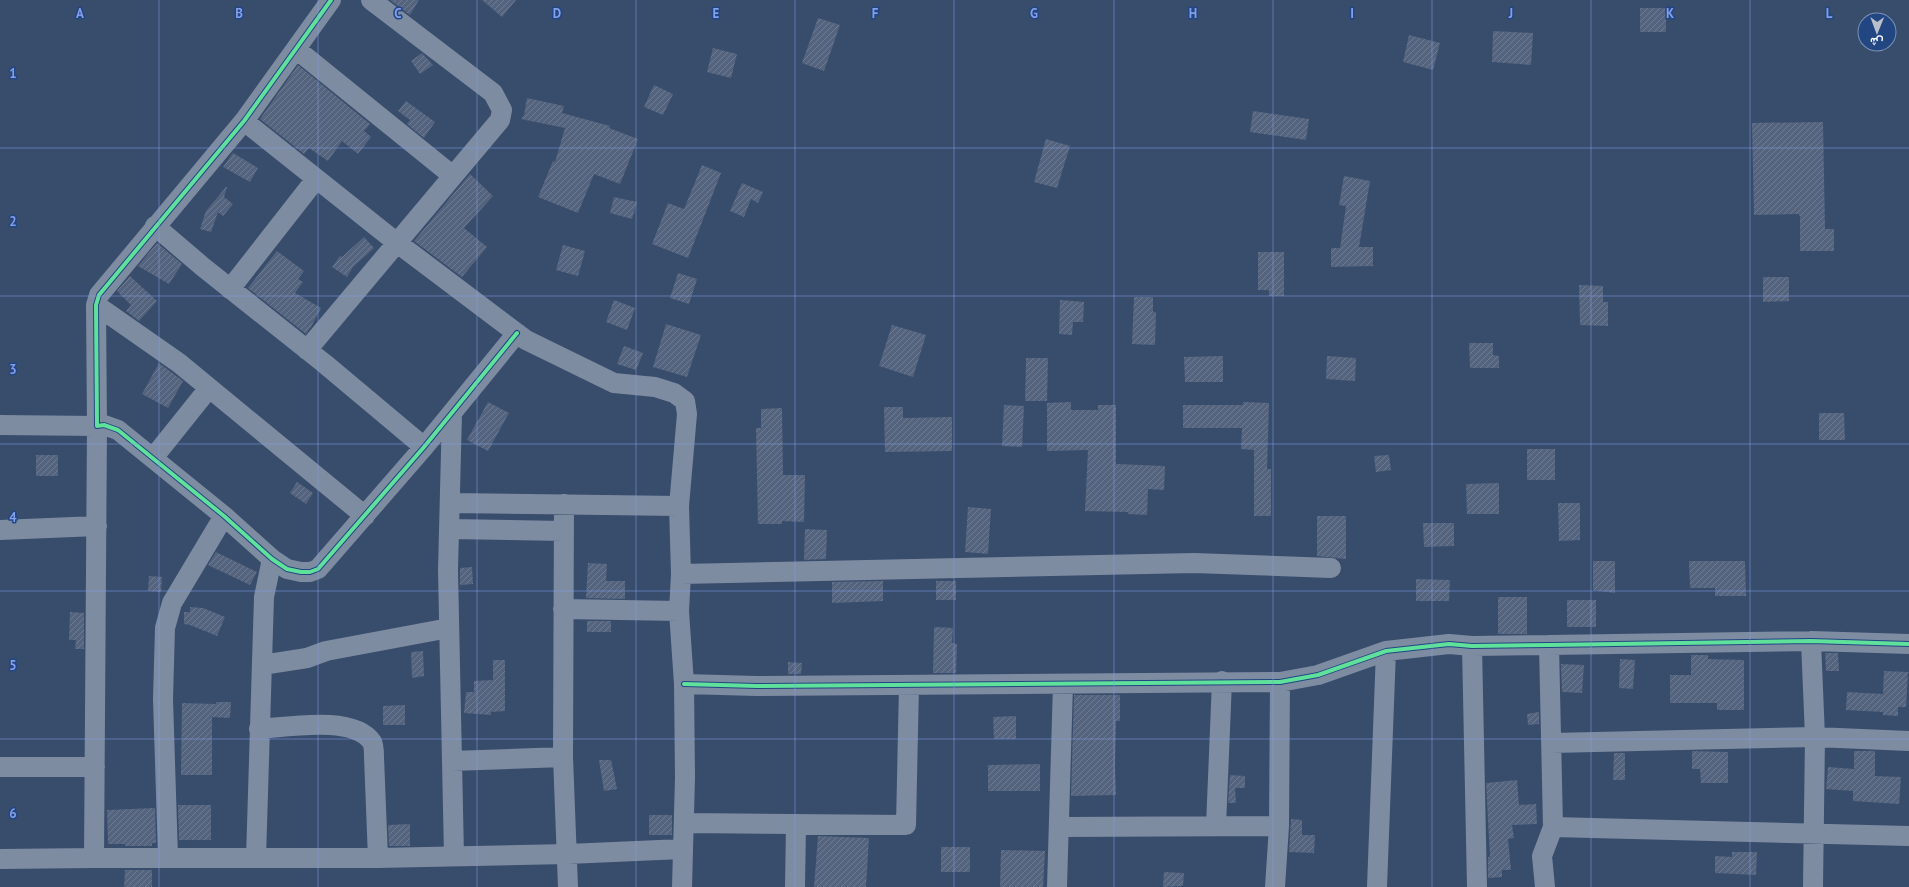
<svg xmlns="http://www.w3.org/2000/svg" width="1909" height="887" font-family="'PT Sans',Vazirmatn,sans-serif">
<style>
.building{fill:url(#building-hatch)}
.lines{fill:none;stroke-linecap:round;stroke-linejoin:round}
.minor{stroke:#7e8ca2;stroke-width:20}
.cycleway-casing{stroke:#224682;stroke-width:6}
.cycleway{stroke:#60e19b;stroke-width:4}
.grid{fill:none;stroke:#839eea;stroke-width:1;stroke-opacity:0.55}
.grid-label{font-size:13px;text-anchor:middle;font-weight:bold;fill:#839eea;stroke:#224682;stroke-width:3;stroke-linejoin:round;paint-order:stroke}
</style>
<defs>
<pattern id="building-hatch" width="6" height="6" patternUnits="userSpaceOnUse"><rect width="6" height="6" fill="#54647e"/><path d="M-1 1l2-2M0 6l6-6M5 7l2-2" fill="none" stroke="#6e7b91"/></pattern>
</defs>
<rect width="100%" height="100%" fill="#384c6c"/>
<!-- building -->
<path class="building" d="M390,0H419L410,15Z
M482,0H516L502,17Z
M1640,8H1666V32H1640Z
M818,18L840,25L824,71L802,63Z
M1493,31L1533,33L1531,65L1492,62Z
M1409,35L1440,43L1433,70L1403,62Z
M713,48L737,54L731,78L707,72Z
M422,53L433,65L420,74L411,61Z
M298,65L370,124L364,131L371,137L358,154L342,141L328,161L309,148L304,154L260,119Z
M654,85L673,94L663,115L644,107Z
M527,98L564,106L562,113L610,126L609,128L638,139L620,184L594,174L578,213L538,197L553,161L555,162L565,128L521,119L524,115Z
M406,101L435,122L424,138L407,124L410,120L398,111Z
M1253,111L1309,119L1306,140L1250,132Z
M1823,122L1825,229H1834V251H1800V216H1799V214L1754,215L1752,123Z
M1046,139L1070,146L1057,188L1034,182Z
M233,153L258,168L250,182L223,167Z
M702,165L721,173L688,258L652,244L668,203L684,209Z
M470,174L493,196L464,228L487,247L462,277L414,241Z
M1344,176L1370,181L1359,247H1373V266L1331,267V248H1340L1346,206L1339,205Z
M742,183L763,192L758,203L751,199L744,217L730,211Z
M226,187H227L224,197L233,204L223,216L218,212L211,232L200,229L206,211Z
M614,197L637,202L632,219L610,213Z
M364,237L374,248L353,267L347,277L332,267L340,256L342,257Z
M157,243L182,264L169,284L138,266Z
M563,245L585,251L578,276L556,270Z
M277,251L304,271L298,279L303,282L295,293L321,308L311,327L306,334L248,288Z
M1258,252H1284V296H1269V290H1258Z
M678,273L697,279L689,304L670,298Z
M130,276L157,301L139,321L126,311L131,305L117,291Z
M1763,277H1789V301L1763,302Z
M1579,285L1603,286V302H1608V326L1580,325Z
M1134,297H1153V312H1156L1155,345L1132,344Z
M614,300L635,308L627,330L606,322Z
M1060,300L1084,302L1083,322H1073L1072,335L1059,334Z
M666,324L701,335L687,377L653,367Z
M892,325L926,335L913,377L879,366Z
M1469,343H1493V355L1499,356V368H1470Z
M624,346L643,353L636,370L617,364Z
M1223,356V382H1185L1184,357Z
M1327,356L1356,358L1355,381L1326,379Z
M1026,358H1048L1047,401H1025Z
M159,363L183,381L168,408L142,394Z
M488,402L509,413L488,451L467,440Z
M1071,402V410H1098V405H1116V464L1165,466L1164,490L1148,489L1147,515L1128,514V512L1085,511L1088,450L1047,451V403Z
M1243,402L1269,403L1267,469H1271V516H1254V450L1241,449L1242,428H1183V405H1243Z
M1004,405L1024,406L1022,447L1002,446Z
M884,407H903V418L952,417V451L885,452Z
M782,408L783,475H805L804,522L782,521V524H758L756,428H761V409Z
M1819,413H1844L1845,440H1819Z
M1527,449H1555V480H1527Z
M36,455H58V476H36Z
M1389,455L1391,470L1376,472L1374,456Z
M297,482L313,493L306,504L290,493Z
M1499,483V514H1467L1466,484Z
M1558,503H1580V540L1559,541Z
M968,507L991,509L988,554L965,552Z
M1317,516H1346V559L1317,556Z
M1423,523H1454V546L1424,547Z
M805,529L827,530L826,559L804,560Z
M216,552L257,572L250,585L208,565Z
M1593,561H1615V593L1593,590Z
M1689,561H1745L1746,596H1715V588H1690Z
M588,563L607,564L606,581H625V599L586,598Z
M472,567L473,584L460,585V568Z
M149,576L162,577L161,592L148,591Z
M1416,579L1450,580L1449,601H1416Z
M883,581V601L832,603V582Z
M936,581H956V600H936Z
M1498,597H1527V634H1498Z
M1567,600H1596V627H1567Z
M190,607L203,608L225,617L217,636L190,625L184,624V612H190Z
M70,612L84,613V649H75L76,640H69Z
M587,621H611V632H587Z
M936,627L953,628L952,643L957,644L956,673H933L934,628Z
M423,651L424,676L412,678L411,652Z
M1825,653H1838L1839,671H1826Z
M1691,655H1708V659L1744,660V710H1717V703H1670V675H1691Z
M1620,659L1635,660L1633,689L1619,688Z
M493,660H505V711L491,712V715L464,713L466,692H474V681L493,680Z
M788,662L802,663L801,674H788Z
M1561,664L1584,665L1582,693L1562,692Z
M1884,671L1908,672L1906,707H1898V716L1883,715V712L1846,710L1847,692L1883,694Z
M1074,695H1120V721H1116L1115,767L1116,795L1071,796Z
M216,702H231L230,718L212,717V775H181L182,703L216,704Z
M405,705V725H383V706Z
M1539,712V724L1528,725L1527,714Z
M1016,716V739H994L993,717Z
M1692,751L1728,752V783H1701L1700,769H1692Z
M1854,751H1875V776L1901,777L1899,804L1853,801V791L1826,789L1828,767L1854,769Z
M1614,753H1625V780H1613Z
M599,760H611L617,789L604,791Z
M1040,764V791H988V765Z
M1230,775L1245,776V788H1235L1236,803H1228Z
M1517,780L1519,805L1536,804L1537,824L1512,825L1514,838L1508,839L1511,870H1502V877L1488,878V857H1490L1486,783Z
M178,805H211V840H179Z
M155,808L156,843H152V846H125V844H108L107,810Z
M649,815H672V835H649Z
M1291,819L1302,820V835H1315L1314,853L1289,852Z
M410,824V846H389L388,825Z
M818,836L869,838L866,887H814Z
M941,847H970V872H941Z
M1001,850L1045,851L1043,887H1000Z
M1732,852H1757L1756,875L1715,873V856L1732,857Z
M125,870H152V887H124Z
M1164,872L1184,873L1183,886L1163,887Z"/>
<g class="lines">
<!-- minor -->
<path class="minor" d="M331,0L244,121L99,295L96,305L97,426L104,425L118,430L224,516L272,559L287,569L301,572H310L318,569L424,447L517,333
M296,49L453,176
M244,121L396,242L526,340L614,383L655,387L674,393L685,401L687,414L679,506L681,574L679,611L684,684L685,777L682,887
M155,226L203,267L325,364L424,447
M230,289L316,179
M96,305L179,363L365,516
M307,350L500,120L502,110L493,93L371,0
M452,413L448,570L454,856
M0,425L97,426L94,858L0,859
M153,458L209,388
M451,503L679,506
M564,504L563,757L568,887
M450,529L564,531
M0,530L97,526
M681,574L1194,563L1331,568
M563,609L679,611
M1811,641L1815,737L1813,887
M1472,646L1477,887
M262,665L307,658L326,651L449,628
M684,684L757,686L1280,682L1318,675L1386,651L1449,644L1472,646L1549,645L1811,641L1909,644
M259,729C288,727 354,715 372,742C374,746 374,753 374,757L378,858
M1552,743L1815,737L1909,741
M452,761L563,757
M0,767H95
M685,823L906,825L909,685
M1216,826L1222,681
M1060,827L1279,826
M1553,827L1909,836
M168,857L163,699L165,628L172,603L224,516
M94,858H378L568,854L682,849
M256,858L264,597L272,559
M795,887L796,825
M1057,887L1063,684
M1275,887L1279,826L1280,682
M1377,887L1386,651
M1545,887L1542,856L1553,827L1549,645"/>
<!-- cycleway casing -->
<g class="cycleway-casing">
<path id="cycleway" d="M331,0L244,121L99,295L96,305L97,426L104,425L118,430L224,516L272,559L287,569L301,572H310L318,569L424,447L517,333
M684,684L757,686L1280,682L1318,675L1386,651L1449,644L1472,646L1549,645L1811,641L1909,644"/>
</g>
<!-- cycleway -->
<use href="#cycleway" class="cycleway"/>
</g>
<!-- grid -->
<path class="grid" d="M159,0V887M318,0V887M477,0V887M636,0V887M795,0V887M954,0V887M1114,0V887M1273,0V887M1432,0V887M1591,0V887M1750,0V887M0,148H1909M0,296H1909M0,444H1909M0,591H1909M0,739H1909"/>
<g class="grid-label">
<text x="80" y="18">A</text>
<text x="239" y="18">B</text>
<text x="398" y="18">C</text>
<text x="557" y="18">D</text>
<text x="716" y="18">E</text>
<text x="875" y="18">F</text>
<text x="1034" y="18">G</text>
<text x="1193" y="18">H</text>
<text x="1352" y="18">I</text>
<text x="1511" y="18">J</text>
<text x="1670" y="18">K</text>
<text x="1829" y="18">L</text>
<text x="13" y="78">1</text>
<text x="13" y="226">2</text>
<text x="13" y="374">3</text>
<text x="13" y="522">4</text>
<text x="13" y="670">5</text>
<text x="13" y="818">6</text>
</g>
<!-- north arrow -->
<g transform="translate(1877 32) rotate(181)"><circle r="19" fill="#224682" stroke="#7a90b4"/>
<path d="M0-3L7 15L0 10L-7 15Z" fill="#b9c0cc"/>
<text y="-6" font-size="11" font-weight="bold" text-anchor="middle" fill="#ffffff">ش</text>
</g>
</svg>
